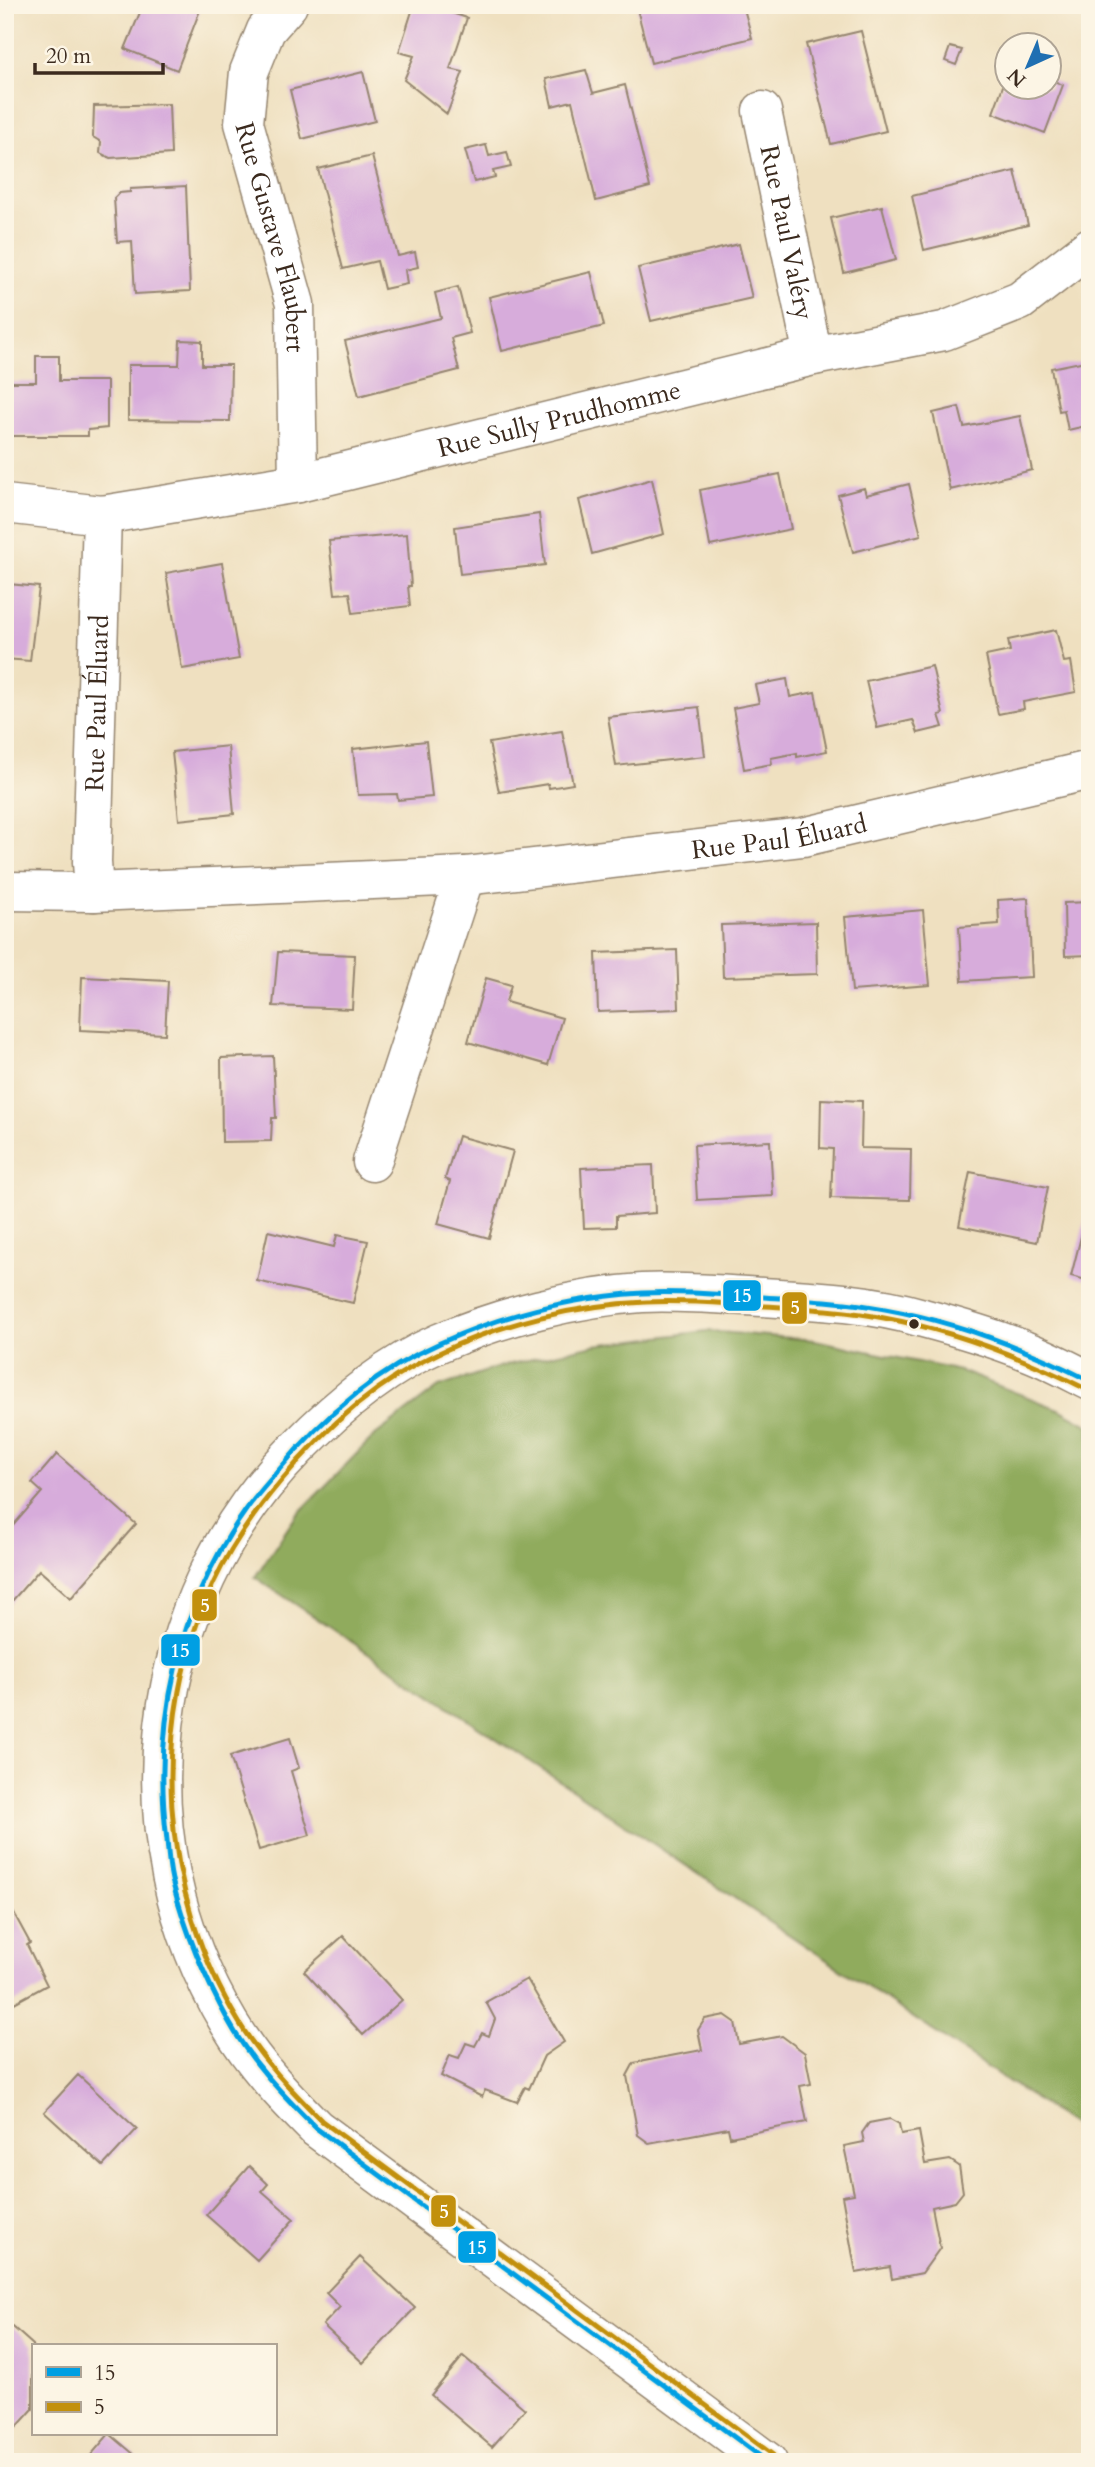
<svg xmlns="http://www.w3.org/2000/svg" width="1095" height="2467" font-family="Cardo,serif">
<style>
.forest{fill:#90ab5d;stroke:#666a3e;stroke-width:2}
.building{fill:#d7acdb}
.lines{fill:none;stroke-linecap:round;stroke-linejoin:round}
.minor-casing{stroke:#95856f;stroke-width:41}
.minor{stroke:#fff;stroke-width:38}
.bus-1-casing{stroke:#fcf5e5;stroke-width:10}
.bus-2-casing{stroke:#fcf5e5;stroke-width:10}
.bus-1{stroke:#009fe3;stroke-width:5}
.bus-2{stroke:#c2900d;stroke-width:5}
.bus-dot{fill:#3b2a1e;stroke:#fcf5e5;stroke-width:2.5}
.labels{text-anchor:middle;stroke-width:5;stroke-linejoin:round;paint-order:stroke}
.street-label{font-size:26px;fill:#3b2a1e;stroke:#fcf5e5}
.line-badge{stroke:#fcf5e5;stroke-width:2.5}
.badge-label{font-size:19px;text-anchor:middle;font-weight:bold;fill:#fff}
</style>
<rect width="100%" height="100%" fill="#fcf5e5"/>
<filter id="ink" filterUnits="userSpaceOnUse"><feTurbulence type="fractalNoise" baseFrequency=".0143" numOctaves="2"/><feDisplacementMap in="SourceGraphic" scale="14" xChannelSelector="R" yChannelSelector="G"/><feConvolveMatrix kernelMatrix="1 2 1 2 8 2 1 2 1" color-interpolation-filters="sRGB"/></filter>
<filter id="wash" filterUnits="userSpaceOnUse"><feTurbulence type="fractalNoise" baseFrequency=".00686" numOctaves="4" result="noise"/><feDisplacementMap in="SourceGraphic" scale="28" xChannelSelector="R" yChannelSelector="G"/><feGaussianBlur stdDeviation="1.57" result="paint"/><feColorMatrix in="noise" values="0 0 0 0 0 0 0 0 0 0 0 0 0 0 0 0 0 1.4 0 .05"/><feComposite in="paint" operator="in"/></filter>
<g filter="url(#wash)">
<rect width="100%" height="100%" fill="#efe0c0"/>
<!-- forest -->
<path class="forest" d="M707,1331L815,1340L960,1371L1061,1410L1090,1426V2136L255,1577L296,1516L374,1436L439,1387L502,1366L594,1345Z"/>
<g id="blocks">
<!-- building -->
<path class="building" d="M143,5H202L177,70L125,49Z
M414,5H427L467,18L450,69L463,72L447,114L404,80L414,56L399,52Z
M651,5H743L752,38L651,63L637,9Z
M861,31L886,131L831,144L806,44Z
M950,47L962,50L956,65L945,61Z
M586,70L593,93L625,85L650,187L596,201L572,101L552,106L546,79Z
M363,72L375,121L302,139L290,90Z
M1007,75V88H1050V79L1063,85L1045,133L993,113Z
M169,104L171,154L110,158L100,153L101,142L93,137L94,106Z
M486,145L489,156L507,152L511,167L493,171L495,177L474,182L465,150Z
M372,156L398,256L415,252L418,267L405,270L407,284L384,289L377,261L343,269L318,169Z
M1015,171L1028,225L924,250L912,196Z
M186,186L190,291L135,294L132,241L117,242L114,198L119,193L130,192V189Z
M882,206L896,260L844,273L831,218Z
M739,244L752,298L651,321L638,268Z
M591,272L604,326L502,351L489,297Z
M458,287L470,333L451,338L459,370L359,396L345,341L441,318L435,293Z
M180,340L202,341V365H231L230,421L128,420V365H179Z
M36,356H59V381H107V428L88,430V436H5V382H36Z
M1090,360V425L1068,430L1064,410L1059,411L1051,368Z
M959,407L964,427L1020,416L1032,470L950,490L933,413Z
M780,474L791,529L710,546L700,490Z
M652,479L664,534L592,554L579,500Z
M909,484L921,535L853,552L838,495L864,488L866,495Z
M539,514L545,565L460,574L455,527Z
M407,534L411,586H408L410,606L353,613L350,593L335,594L329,541Z
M222,563L239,659L182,669L166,573Z
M5,578L9,579V584L39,587L30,661L5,659Z
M1056,630L1064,662L1071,661L1076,692L1023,702L1024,709L998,714L986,656L1010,651L1008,640Z
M932,666L943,714L939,715L943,727L918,733L913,720L877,728L866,681Z
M787,679L790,697L815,692L827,751L797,757V753L771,758L772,764L744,769L733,708L759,703L755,685Z
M699,707L705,756L616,766L608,717Z
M562,731L573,784L549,788L548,784L499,792L489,743Z
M426,741L432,797L398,800L397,794L358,795L353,749Z
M228,746L234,814L179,820L172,752Z
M1028,898L1032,977L962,981L959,927L999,924L998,900Z
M1090,902V955L1065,956L1064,903Z
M923,910L930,985L852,991L845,917Z
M816,922L817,974L723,977L721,925Z
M677,950L679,1009L598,1012L596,953Z
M278,952L355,955L352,1009L273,1006Z
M82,977L168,981L165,1034L80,1030Z
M486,978L511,985L506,1002L562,1018L548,1065L468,1042Z
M273,1056L276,1118H272L271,1141L222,1142L221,1058Z
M821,1099L862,1101L861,1148L911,1149L910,1200L831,1198L833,1149L820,1148Z
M458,1136L513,1151L489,1238L438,1224L450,1181L445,1179Z
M770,1141L773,1196L697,1200L694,1145Z
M653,1165L655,1213L616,1216V1227L584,1228L581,1168Z
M970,1172L1048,1187L1037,1242L959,1226Z
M1086,1217L1090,1218V1281L1071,1276Z
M268,1231L334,1247L337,1235L368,1241L353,1303L257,1281Z
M57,1454L136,1524L71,1598L39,1570L5,1609V1535L42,1492L32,1483Z
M290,1738L299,1768L291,1771L310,1835L259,1850L230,1756Z
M5,1897L30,1943L27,1945L47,1985L5,2008Z
M343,1936L402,2000L363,2035L304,1971Z
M527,1979L564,2042L544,2056L529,2089L525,2087L517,2102L485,2090L482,2097L441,2076L450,2055L459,2058L466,2043L475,2046L482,2033L489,2036L495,2019L486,2002Z
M725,2015L735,2022L739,2044L782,2036L805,2053L811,2084L800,2086L807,2122L730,2137L728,2128L649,2143L638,2135L627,2076L634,2063L702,2050L698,2030L705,2019Z
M78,2075L137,2129L103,2166L44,2112Z
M890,2119L899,2124L901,2134L919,2131L925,2164L950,2160L959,2166L963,2192L955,2202L932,2207L940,2248L922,2273L892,2279L890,2267L856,2273L842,2196L854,2194L844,2146L864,2142L862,2133L869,2123Z
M249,2166L268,2184L262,2191L294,2219L257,2260L206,2215Z
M360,2257L415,2308L363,2363L323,2325L340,2307L326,2293Z
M5,2320L33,2345V2409L14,2430L5,2421Z
M463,2356L525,2409L492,2447L431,2395Z
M109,2434H110L143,2462H85Z"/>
</g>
</g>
<g filter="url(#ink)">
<use href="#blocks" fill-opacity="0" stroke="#95856f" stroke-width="2"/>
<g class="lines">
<!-- minor casing -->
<g class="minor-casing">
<g id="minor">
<path id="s1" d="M288,5L266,30L249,72L244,123L295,304L298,483"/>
<path id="s2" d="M762,111L813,356"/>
<path id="s3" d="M5,504L102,515L298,483L813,356L944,331L1020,301L1090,247"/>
<path id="s4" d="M5,891L94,892L465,876L803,837L1090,770"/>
<path id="s5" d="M94,892L92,862L102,515"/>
<path d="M372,1162L465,876"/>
<path d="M768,2462L316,2128C283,2095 253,2063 229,2023C118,1837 145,1603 296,1449C336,1408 386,1366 439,1343C499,1317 576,1297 642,1293C682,1291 723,1295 763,1297C816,1300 873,1303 923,1318C957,1327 991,1337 1024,1350C1046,1358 1068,1370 1090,1381"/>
</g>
</g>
<!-- minor -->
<use href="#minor" class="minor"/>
<!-- bus-1 casing -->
<g class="bus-1-casing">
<path id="bus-1" d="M768,2462L316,2128C284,2096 251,2062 229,2022C204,1977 185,1930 172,1880C169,1867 168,1853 167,1840C152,1726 178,1605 246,1510C255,1497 266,1485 277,1472C321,1419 376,1371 440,1343C503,1315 574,1297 643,1293C678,1291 713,1294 748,1296C793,1299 839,1300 885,1309C956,1322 1025,1348 1090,1381"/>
</g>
<!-- bus-2 casing -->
<g class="bus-2-casing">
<path id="bus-2" d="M773,2455L322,2121C292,2091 262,2060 240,2024C159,1893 148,1722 214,1582C231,1546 254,1513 280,1482C323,1430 376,1382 439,1353C502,1323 576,1305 646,1302C681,1300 715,1303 750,1305C794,1308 840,1309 884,1318C955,1331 1022,1357 1086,1389"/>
</g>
<!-- bus-1 -->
<use href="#bus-1" class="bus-1"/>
<!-- bus-2 -->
<use href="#bus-2" class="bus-2"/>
</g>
</g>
<!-- markers -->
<circle class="bus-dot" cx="914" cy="1324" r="6"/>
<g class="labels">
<!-- street labels -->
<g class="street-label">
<text dy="9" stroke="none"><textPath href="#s2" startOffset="124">Rue Paul Valéry</textPath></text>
<text dy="9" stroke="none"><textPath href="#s1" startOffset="248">Rue Gustave Flaubert</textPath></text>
<text dy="9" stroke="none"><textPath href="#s3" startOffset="565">Rue Sully Prudhomme</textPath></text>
<text dy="9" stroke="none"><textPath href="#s5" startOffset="189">Rue Paul Éluard</textPath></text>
<text dy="9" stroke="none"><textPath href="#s4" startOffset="777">Rue Paul Éluard</textPath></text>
</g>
</g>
<g class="line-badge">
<rect x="722" y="1279" width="40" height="33" rx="7" fill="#009fe3"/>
<rect x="781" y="1291" width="27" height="34" rx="7" fill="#c2900d"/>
<rect x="191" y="1588" width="27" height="34" rx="7" fill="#c2900d"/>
<rect x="160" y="1633" width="41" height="34" rx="7" fill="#009fe3"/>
<rect x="430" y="2194" width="27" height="34" rx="7" fill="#c2900d"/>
<rect x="457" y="2230" width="40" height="34" rx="7" fill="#009fe3"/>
</g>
<g class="badge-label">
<text x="742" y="1302">15</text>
<text x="795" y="1314">5</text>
<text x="205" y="1612">5</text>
<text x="180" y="1657">15</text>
<text x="444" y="2218">5</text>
<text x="477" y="2254">15</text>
</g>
<!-- margin -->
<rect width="1095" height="2467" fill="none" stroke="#fcf5e5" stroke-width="28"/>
<!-- legend -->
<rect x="32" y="2344" width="245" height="91" fill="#fcf5e5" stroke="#afa495" stroke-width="2"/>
<rect x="46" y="2367" width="35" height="10" fill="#009fe3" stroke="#afa495" stroke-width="2"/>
<text x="94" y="2380" font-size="21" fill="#3b2a1e">15</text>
<rect x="46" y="2402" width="35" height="10" fill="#c2900d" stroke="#afa495" stroke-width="2"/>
<text x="94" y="2414" font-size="21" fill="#3b2a1e">5</text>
<!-- north arrow -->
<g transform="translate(1028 66) rotate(224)"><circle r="33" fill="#fcf5e5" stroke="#afa495" stroke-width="2"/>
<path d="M0-5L12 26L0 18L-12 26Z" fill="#1f6fb2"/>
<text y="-10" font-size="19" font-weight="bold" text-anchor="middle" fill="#3b2a1e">N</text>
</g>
<!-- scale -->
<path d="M35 63v10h128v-10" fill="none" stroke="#3b2a1e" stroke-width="3.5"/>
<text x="46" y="63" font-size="21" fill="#3b2a1e" stroke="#fcf5e5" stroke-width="5" paint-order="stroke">20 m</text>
</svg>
